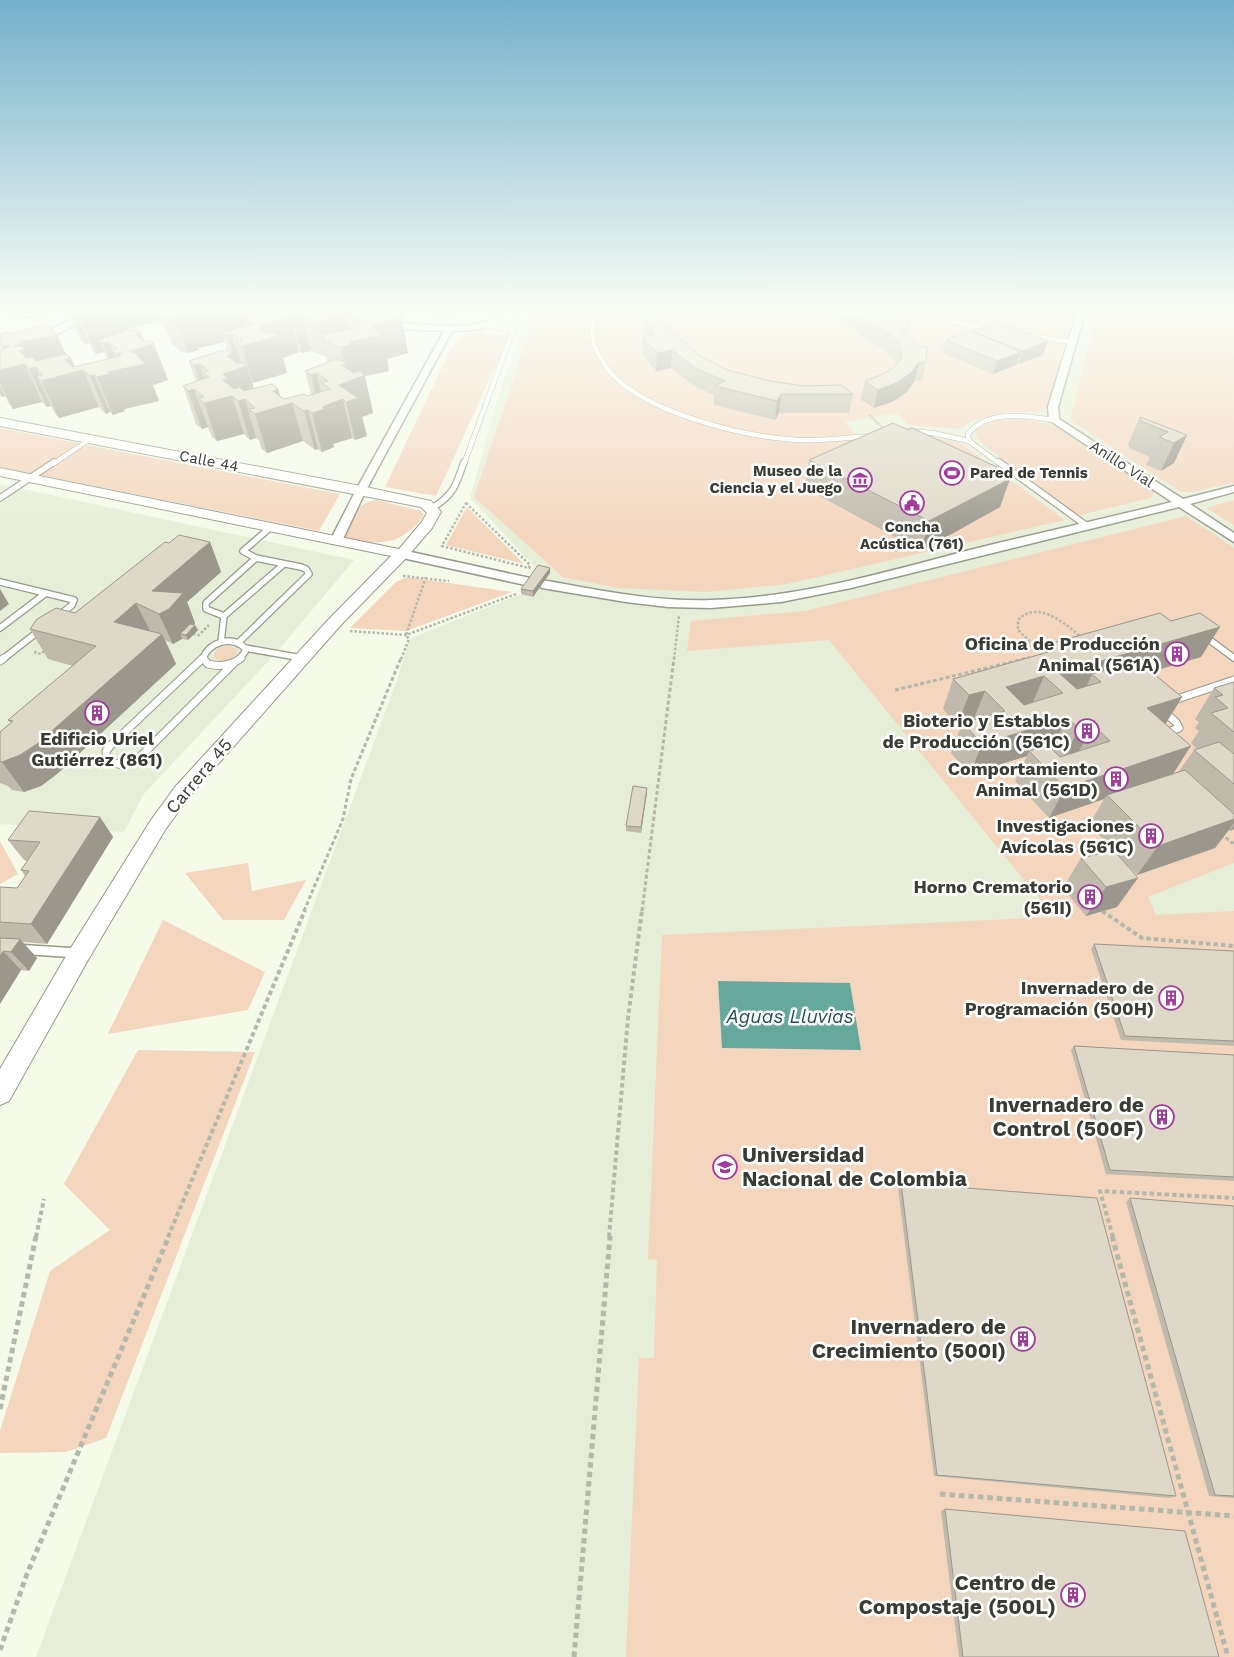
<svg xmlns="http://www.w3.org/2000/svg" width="1234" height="1657" font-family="'Work Sans',sans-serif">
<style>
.built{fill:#e7eed7}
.green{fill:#f4d5bd}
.water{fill:#66a99c}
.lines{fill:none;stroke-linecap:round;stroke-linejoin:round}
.service-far3-casing{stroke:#969b8c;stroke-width:5.5}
.service-far2-casing{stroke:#969b8c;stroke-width:8}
.service-far1-casing{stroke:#969b8c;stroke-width:9}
.service-casing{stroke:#969b8c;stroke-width:12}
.minor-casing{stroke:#969b8c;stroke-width:3}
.tertiary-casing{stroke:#969b8c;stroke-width:2}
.secondary-casing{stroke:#969b8c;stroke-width:3}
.path-far4{stroke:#b4b8ab;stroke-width:2;stroke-dasharray:2 1;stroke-linecap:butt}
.path-far3{stroke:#b4b8ab;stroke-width:2.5;stroke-dasharray:2.5 2;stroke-linecap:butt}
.path-far2{stroke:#b4b8ab;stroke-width:3;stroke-dasharray:4 2.5;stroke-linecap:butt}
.path-far1{stroke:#b4b8ab;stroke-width:4;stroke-dasharray:4.5 3;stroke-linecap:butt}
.path{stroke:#b4b8ab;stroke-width:5;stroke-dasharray:5.5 4;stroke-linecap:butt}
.service-far3{stroke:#fff;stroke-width:4.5}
.service-far2{stroke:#fff;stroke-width:5.5}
.service-far1{stroke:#fff;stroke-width:7}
.service{stroke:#fff;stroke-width:9}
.minor{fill:#fff;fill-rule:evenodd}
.tertiary{fill:#fff;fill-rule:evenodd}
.secondary{fill:#fff;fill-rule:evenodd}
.wall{fill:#bfbaac;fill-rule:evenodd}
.shaded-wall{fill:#9b978c;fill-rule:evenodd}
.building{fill:#ded8c8;stroke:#9b978c;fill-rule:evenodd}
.labels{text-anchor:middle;stroke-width:5;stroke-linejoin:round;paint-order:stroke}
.far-street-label{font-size:15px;fill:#393b35;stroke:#fff}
.far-poi-label{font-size:15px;font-weight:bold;fill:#393b35;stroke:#fff;text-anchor:end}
.poi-label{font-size:18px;font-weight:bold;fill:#393b35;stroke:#fff;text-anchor:end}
.street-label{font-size:18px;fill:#393b35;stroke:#fff}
.water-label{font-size:19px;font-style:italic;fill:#1b544b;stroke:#fff}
.near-poi-label{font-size:21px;font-weight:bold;fill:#393b35;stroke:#fff;text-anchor:end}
</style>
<rect width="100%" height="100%" fill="#f5fae9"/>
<!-- built -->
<path class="built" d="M531,312H1234V1657H36L398,677L409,639L521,594L539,571L470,498L502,384Z
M0,484L354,560L276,653L143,795L124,832L0,824Z"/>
<!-- green -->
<path class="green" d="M536,312H1075L1048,407L1039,412H1006L973,421L959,429L908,425L897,413L845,422L864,445L915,435L959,442L1065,520L787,584L707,592L618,588L563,577L474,497Z
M1098,312H1234V483L1190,492H1181L1070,420Z
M464,333L510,335L436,496L385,487L450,350Z
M1021,419L1048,424L1059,428L1155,492L1151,498L1080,515L1072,512L980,442L974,430L998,420Z
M0,428L340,494L319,531L0,467Z
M377,500L421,511L424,515C401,547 378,545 344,538C352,520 354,502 377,500Z
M1234,500V525L1206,508Z
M467,507L524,564L446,545Z
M1186,516L1234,548V863L1148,897L1156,915L1234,911V1657H626L639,1358H654L657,1260L648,1259L662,935L1054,917L829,640L687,651L691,621L805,611Z
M405,578H413L512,592L406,631L350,628L396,582Z
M231,646L238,651C234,660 222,664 214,658V653L219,648Z
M0,841L18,874L0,884Z
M248,863L252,891L306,880L284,920H223L185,873Z
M163,920L265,972L248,1010L108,1034Z
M138,1050L255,1052L106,1438L66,1452L0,1453V1431L50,1271L110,1230L64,1184Z"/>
<!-- water -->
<path class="water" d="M718,981L850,983L861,1050L722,1048Z"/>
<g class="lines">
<!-- service-far3 casing -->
<g class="service-far3-casing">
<path id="service-far3" d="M598,312C589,325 591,342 599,355C602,360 605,366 609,371C645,413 744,437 798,440C822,441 846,438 870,436
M929,312L953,322L989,329
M1025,335L1072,342
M908,431L933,433L969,441L1000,464
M969,441L968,434C989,409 1025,416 1054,420
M53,464L90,439
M464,464L513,330L486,325"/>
</g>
<!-- service-far2 casing -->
<g class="service-far2-casing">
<path id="service-far2" d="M999,462L1087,526
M0,498L54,462
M432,508C454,495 456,485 464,462
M0,582L74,600L72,605L57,617
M224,616L206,609V603L256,558
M0,628L46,593
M1203,635L1234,658
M221,642L224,616L284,564
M239,642L309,574L306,569L301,567L256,558L243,551L271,527
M245,648L302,658
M203,658C210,642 231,635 245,648V652L239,659
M3,659L40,630"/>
</g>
<!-- service-far1 casing -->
<g class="service-far1-casing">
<path id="service-far1" d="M203,658L208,664C220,667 231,666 241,658
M203,658L111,745L106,751L107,761L122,765L138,759L234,663
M0,661L4,658
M1174,700L1234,680
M1164,712L1176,722L1179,728L1165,733"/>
</g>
<!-- service casing -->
<g class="service-casing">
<path id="service" d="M0,948L78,953"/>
</g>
<!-- minor casing -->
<g class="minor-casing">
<path id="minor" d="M3,312H48L35,318Z
M497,312H505C496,331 471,330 452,331L366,490L342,541L340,543H332L330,541L356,490L444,331L382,328L379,327V323C405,319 484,338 497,312Z
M1077,312H1085L1058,407L1059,419L1183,499L1234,486V492L1190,504L1234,533V542L1179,507L851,588L781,602L711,608L668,607L626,602L542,588L536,584L542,580C598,590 654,602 711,600C798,598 882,573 966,551C1034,534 1103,519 1172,502L1049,420L1048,407Z
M402,550L530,578L536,582L530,586L398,557L396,554Z"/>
</g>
<!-- tertiary casing -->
<g class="tertiary-casing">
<path id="tertiary" d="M0,418L361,486L431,501L441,512L432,528L407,557L340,626L189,797L165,830L88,960L9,1101L0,1105V1069L72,946L151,820L175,787L328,620L391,556L0,476V468L399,549L421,523L427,513L421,507L0,426Z"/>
</g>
<!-- secondary casing -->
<g class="secondary-casing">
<path id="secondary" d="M86,312H100L0,364V355Z"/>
</g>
<!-- path-far4 -->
<path class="path-far4" d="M516,320L520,312
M869,415L885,430"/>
<!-- path-far3 -->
<path class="path-far3" d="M466,503L530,565L529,568L442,546Z
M403,576L449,581
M350,631L406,635L516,594
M193,634L199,635L209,625
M34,652L41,654L46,649
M1043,654L1018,630V620C1037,599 1066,624 1081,637
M401,659L409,639L406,635L426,577
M674,659L679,616
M1023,659L1031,657"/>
<!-- path-far2 -->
<path class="path-far2" d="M895,690L1028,658
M1221,833L1232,843L1234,842
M304,911L343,819L351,779L401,658
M642,911L674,658"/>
<!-- path-far1 -->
<path class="path-far1" d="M1102,911L1142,938L1234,946
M36,1237L44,1199
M168,1237L305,910
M609,1237L628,1018L642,910
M1113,1237L1100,1191L1234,1198"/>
<!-- path -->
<path class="path" d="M1112,1236L1228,1657
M0,1409L36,1236
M940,1494L1234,1516
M0,1650L27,1574L169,1236
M574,1657L610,1236"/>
<!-- service-far3 -->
<use href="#service-far3" class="service-far3"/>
<!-- service-far2 -->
<use href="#service-far2" class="service-far2"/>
<!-- service-far1 -->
<use href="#service-far1" class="service-far1"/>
<!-- service -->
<use href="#service" class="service"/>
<!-- minor -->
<use href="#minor" class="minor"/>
<!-- tertiary -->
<use href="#tertiary" class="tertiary"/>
<!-- secondary -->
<use href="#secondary" class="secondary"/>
</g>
<!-- wall -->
<path class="wall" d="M69,312H249L250,314H259L266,312H386L392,316L402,317L408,353L387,359L389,371L365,376L373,413L362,417L367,436L355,440L352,438L333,444L334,447L322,452L318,449L315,450L303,441L267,453L261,448L259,440L256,438L250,440L244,434L217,441L212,437L208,427L202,429L196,424L183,386L196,382L189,361L227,351L225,342L198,348L199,350L188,353L181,352L172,344L165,326L158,321L159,322L129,328V330L126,331L144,341L168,380L153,385L159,401L124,409L125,411L113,415L110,412L106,414L99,407L59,418L55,414L51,406L47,407L42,402L13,409L9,404L5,396L2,397L0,395V350H1L0,343L11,334L57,335L66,354L75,367L107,359L104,352L96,354L92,350L89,343L85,344L81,341ZM311,351L326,357L327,362L305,371L311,395L307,396L284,399L280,396L278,389H254L252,383L287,373L283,358L299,352L302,353Z
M433,312H459L457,316H433Z
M638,312H665L661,315L665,324L698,355L727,370L770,381L853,394L849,413H779L775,420L714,405V395L694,386L671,368L656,371L642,354V337L644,336V318L638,317Z
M825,312H896L910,320L907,335L926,363L922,381L915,380L907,392L894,401L874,408L861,400L865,381L881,375L893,368L896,364L895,361L880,347Z
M972,331L1043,355L1019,364L1017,363L1016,365L993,374L942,353L946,340L972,332Z
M1140,417L1187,435L1174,463L1161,471L1146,465L1150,457L1129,448L1128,444Z
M908,430L997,467L996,472L1000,507L921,551L805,488L809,460Z
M210,542L221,572L187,602L195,623L194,625L198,630L188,640L182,639L173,644L165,640L176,664L57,774L41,786L24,792L12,790L8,786L0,783V732L11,723L8,720L73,666L48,659L30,629L75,613L169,543Z
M550,573L533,597L521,594V589Z
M1045,645L1201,657L1151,672L1182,697L1165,724L1174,773L1179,771L1194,750L1197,749L1191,743L1199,731L1195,728L1199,722L1195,719L1214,688L1234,682V829L1230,831L1229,830L1215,848L1137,875L1119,856L1117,907L1086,916L1063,888L1081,858H1085L1091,847L1105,850L1112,848L1089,825L1104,799L1049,818L1015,781L1027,756L970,774L951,753L962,724L957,725L943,709L953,679L1040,655Z
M647,788L641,833L626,831V826Z
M100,817L113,837L47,944L22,942L37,958L29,971L21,970L0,1004V887L17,888L25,876L21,870L27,861L24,860L8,840Z
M1094,944L1234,951V1046L1121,1040L1091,949Z
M1074,1046L1234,1055V1181L1106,1174L1071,1050Z
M901,1183L1176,1496L1170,1498L934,1476L898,1187Z
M1130,1198L1234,1206V1498L1209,1496L1126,1202Z
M945,1509L1219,1657H959L941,1511Z"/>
<!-- shaded-wall -->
<path class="shaded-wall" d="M71,312H77L79,316L77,315L89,343L85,344Z
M105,312H155L159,322L129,328V330L126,331L131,344L109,342L119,369H122L116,354L130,351L136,335L141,333L146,346L154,344L168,380L153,385L159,401L124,409L125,411L113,415L97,377L108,372L114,370L103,343L99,340L104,352L96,354L81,318ZM119,354L121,356L125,368Z
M167,312H249L252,323L248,317L245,315L246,319L245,318L247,327L222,332L225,342L198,348L199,350L188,353L175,317Z
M345,312L351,342L371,326L381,312H386L388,321L402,317L408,353L387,359L389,371L365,376L373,413L362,417L367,436L355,440L346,402L343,399L352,438L333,444L334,447L322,452L312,413L320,410L311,375L317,373L324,406L339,385L342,365L345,364L341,347L322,335L323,338H322L326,357L318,322Z
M658,312H665L661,315Z
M302,315L311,351L302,353L293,318Z
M290,316L299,352L283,358L287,373L253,383L242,346L258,327Z
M232,334L242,367L247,366L258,403L245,399L256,438L250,440L238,401L232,396L244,434L217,441L204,403L206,402L194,365L200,364L212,401L223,380V374L227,356L232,354L237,369L227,336Z
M57,335L68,359L71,358L77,371L83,370L99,407L59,418L41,381L37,376L51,406L47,407L29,369L25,364L42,402L13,409L0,383V370L13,367L3,346L7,345L17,366L14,346L20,342ZM36,367L43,375L42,381Z
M1048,341L1043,355L1019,364L1023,351Z
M672,350L671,368L656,371L657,353Z
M1021,352L1016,365L993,374L997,361Z
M919,362L915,380L907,392L894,401L874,408L878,390Z
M94,375L110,412L106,414L90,376Z
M0,386L5,396L2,397L0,393Z
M194,389L208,427L202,429L188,391Z
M278,389L283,406L292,403L303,441L267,453L255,414L273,391Z
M781,394L779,413L775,420L777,401Z
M308,410L318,449L315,450L304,411Z
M1187,435L1174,463L1161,471L1174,443Z
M997,467L990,489L1010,479L1000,507L921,551L929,521Z
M210,542L221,572L187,602L195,623L186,635L180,634L182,639L173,644L159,614L152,591Z
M550,568V573L533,597V591Z
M0,589L9,604L0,611Z
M136,603L151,633L114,622Z
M195,625L198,630L188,640L186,635Z
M1220,627L1201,657L1099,687L1101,682L1092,674L1084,692L1063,693L1059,673Z
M162,634L176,664L57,774L41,786L24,792L2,762Z
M1044,676L1031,707L1005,711L1006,687Z
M985,691L973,721L963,723L962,724L957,725L969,695Z
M1182,697L1163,728L1147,708Z
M1067,718L1052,748L1032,754L1029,751L1027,756L970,774L982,744Z
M1093,725L1077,755L1063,759L1079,729Z
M1191,746L1171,777L1107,795L1104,799L1049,818L1065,788Z
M647,788V793L641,833V827Z
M100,817L113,837L47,944L31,924Z
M1234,819V823L1215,848L1137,875L1158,846Z
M1234,825V829L1230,831Z
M1138,878L1117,907L1086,916L1106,887Z
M20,939L37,958L29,971L11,952Z
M3,951L21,970L0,1004V957Z"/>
<!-- building -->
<path class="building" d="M80,312H108L81,318L77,315L83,313Z
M163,312H190L184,313L187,314L175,317L169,316Z
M256,312L259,314L266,312H385L392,316L397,314L402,317L371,326L382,335L349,342L353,344L341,347L335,346L322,338L325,337L322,335L356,328L353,326L369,322L345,312L318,322L302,315L293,318L290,316L258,327L268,334L273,333L278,336L242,346L236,342L242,341L232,334L227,336L222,332L254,324L245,318L248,317L245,315Z
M644,312H660L665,324L698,355L727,370L770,381L804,386L841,385L853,394H781L777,401L715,386L725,381L695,368L672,350L657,353L642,337L655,335L644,318Z
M855,312H896L910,320L908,329H901L919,347H927L926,363L919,362L911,373L898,382L878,390L865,381L881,375L893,368L901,359L902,350L899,343L884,330Z
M997,322L1048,341L1023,351L972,331Z
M45,324L49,325L57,335L20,342L22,344L14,346H21L25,349L19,351L27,358L32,357L36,361L66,354L71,358L65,360L73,367L121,356L119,354L123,352L116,354L111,350L117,349L109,342L103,343L99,340L130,330H137L141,333L136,335L145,342L150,340L154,344L130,351L135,353L145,364L108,372L110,374L97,377L94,375L90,376L83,370L41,381L37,376L43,375L36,367L29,369L25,364L0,370V350L10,347L7,345L3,346L0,343V334L10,332L11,334Z
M970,331L1021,352L997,361L946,340Z
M227,350L232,354L227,356L237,363L242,362L247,366L223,374L228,379L223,380L234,389L239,387L244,391L272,384L278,389L273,391L284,399L304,394L307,396L330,389L322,382L328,381L317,373L311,375L305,371L334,360H341L347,364L342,365L354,373L359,371L365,375L339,385L358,398L346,402L343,399L322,407L325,409L312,413L308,410L304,411L292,403L255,414L249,409L255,408L245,399L238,401L232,396L204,403L198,398L204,397L194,389L188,391L183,386L209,377L204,372L209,371L200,364L194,365L189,361L220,351Z
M1140,417L1187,435L1174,443L1159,437L1168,432L1141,421Z
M893,423L908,430L912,428L997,467L992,470L1010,479L929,521L809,460Z
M179,535L210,542L152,591L183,593L169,609L159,614L136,603L114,622L162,634L37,744L20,755L2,762L0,761V732L13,721L8,720L96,646L30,629L37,619L56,608L75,613L165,542L169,543Z
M538,565L550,568L533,591L521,589Z
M1160,613L1171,621L1200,613L1220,627L1059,673L1077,689L1101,682L1092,674L1138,661L1182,697L1147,708L1191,746L1065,788L1029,751L1048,745L1060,757L1110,741L1093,725L1079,729L1067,718L982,744L963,723L1005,711L985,691L969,695L953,679L1052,651L1045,645ZM1044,676L1063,693L1024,705L1006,687Z
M190,624L195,625L186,635L180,634Z
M1234,682V732L1211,713L1228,708L1215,697L1223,695L1214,688Z
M1219,742L1234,754V784L1194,750Z
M1185,770L1234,814V819L1158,846L1107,795Z
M633,786L647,788L641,827L626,826Z
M29,811L100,817L31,924L0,922V887L17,888L29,871L21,870L40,842L8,840Z
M1100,844L1105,850L1112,848L1138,878L1106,887L1081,858L1098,854L1091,847Z
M0,938L20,939L11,952L3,951L0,957Z
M1094,944L1234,951V1041L1125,1036Z
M1074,1046L1234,1055V1177L1110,1170Z
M901,1183L1097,1198L1176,1496L937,1475Z
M1130,1198L1234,1206V1496L1215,1495Z
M945,1509L1185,1531L1219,1657H963Z"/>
<!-- sky -->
<linearGradient id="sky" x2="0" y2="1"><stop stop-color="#74b0ca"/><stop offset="0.57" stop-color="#fafdf5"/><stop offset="1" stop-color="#fafdf5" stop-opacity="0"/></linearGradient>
<rect width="1234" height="543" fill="url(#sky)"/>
<!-- icons -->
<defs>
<g id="stadium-ring" transform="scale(1.25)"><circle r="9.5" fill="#fff" stroke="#a33b9e" stroke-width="1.5"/><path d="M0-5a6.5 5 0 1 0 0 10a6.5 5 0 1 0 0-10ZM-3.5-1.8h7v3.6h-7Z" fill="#a33b9e"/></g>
<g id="museum-ring" transform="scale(1.25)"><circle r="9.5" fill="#fff" stroke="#a33b9e" stroke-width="1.5"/><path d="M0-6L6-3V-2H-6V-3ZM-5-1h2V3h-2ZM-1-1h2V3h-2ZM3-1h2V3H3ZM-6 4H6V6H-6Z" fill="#a33b9e"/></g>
<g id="civic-ring" transform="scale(1.25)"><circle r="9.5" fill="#fff" stroke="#a33b9e" stroke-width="1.5"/><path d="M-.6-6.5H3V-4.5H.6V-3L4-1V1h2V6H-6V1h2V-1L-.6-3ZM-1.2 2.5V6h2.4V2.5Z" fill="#a33b9e"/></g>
<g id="building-ring" transform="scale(1.25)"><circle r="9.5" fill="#fff" stroke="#a33b9e" stroke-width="1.5"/><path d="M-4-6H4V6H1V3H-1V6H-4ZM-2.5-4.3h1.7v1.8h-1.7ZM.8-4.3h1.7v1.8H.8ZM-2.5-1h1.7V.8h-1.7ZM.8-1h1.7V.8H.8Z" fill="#a33b9e"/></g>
<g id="university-ring" transform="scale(1.25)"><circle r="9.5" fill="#fff" stroke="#a33b9e" stroke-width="1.5"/><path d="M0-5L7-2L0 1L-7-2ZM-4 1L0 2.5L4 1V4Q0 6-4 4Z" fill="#a33b9e"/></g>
</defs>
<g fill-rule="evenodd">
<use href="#stadium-ring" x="952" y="473"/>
<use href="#museum-ring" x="860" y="480"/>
<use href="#civic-ring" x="912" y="503"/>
<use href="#building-ring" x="1177" y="654"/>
<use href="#building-ring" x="97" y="713"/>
<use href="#building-ring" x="1087" y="731"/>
<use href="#building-ring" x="1116" y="779"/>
<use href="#building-ring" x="1151" y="836"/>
<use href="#building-ring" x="1090" y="897"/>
<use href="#building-ring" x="1171" y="998"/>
<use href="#building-ring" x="1162" y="1117"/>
<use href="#university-ring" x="725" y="1167"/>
<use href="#building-ring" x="1023" y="1339"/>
<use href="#building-ring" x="1073" y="1595"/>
</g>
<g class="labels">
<!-- far-street labels -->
<g class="far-street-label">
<text transform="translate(209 461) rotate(11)" y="5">Calle 44</text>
<text transform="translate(1122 464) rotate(33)" y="5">Anillo Vial</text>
</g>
<!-- far-poi labels -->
<g class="far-poi-label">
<text x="842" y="476">Museo de la<tspan x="842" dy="17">Ciencia y el Juego</tspan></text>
<text x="970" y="478" text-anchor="start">Pared de Tennis</text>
<text x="912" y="532" text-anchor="middle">Concha<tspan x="912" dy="17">Acústica (761)</tspan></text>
</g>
<!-- poi labels -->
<g class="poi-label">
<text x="1160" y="650">Oficina de Producción<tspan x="1160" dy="21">Animal (561A)</tspan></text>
<text x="1070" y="727">Bioterio y Establos<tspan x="1070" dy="21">de Producción (561C)</tspan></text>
<text x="97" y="745" text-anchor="middle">Edificio Uriel<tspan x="97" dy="21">Gutiérrez (861)</tspan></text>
<text x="1098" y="775">Comportamiento<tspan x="1098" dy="21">Animal (561D)</tspan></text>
<text x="1134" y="832">Investigaciones<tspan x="1134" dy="21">Avícolas (561C)</tspan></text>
<text x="1072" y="893">Horno Crematorio<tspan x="1072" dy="21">(561I)</tspan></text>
<text x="1154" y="994">Invernadero de<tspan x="1154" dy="21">Programación (500H)</tspan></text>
</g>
<!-- street labels -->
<g class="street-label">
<text transform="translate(199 776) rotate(-50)" y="6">Carrera 45</text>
</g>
<!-- water labels -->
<g class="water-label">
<text x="790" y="1023">Aguas Lluvias</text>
</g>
<!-- near-poi labels -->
<g class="near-poi-label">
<text x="1144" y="1112">Invernadero de<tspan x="1144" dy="24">Control (500F)</tspan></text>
<text x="742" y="1162" text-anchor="start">Universidad<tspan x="742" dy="24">Nacional de Colombia</tspan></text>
<text x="1006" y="1334">Invernadero de<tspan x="1006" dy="24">Crecimiento (500I)</tspan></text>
<text x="1056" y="1590">Centro de<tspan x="1056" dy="24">Compostaje (500L)</tspan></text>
</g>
</g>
</svg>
